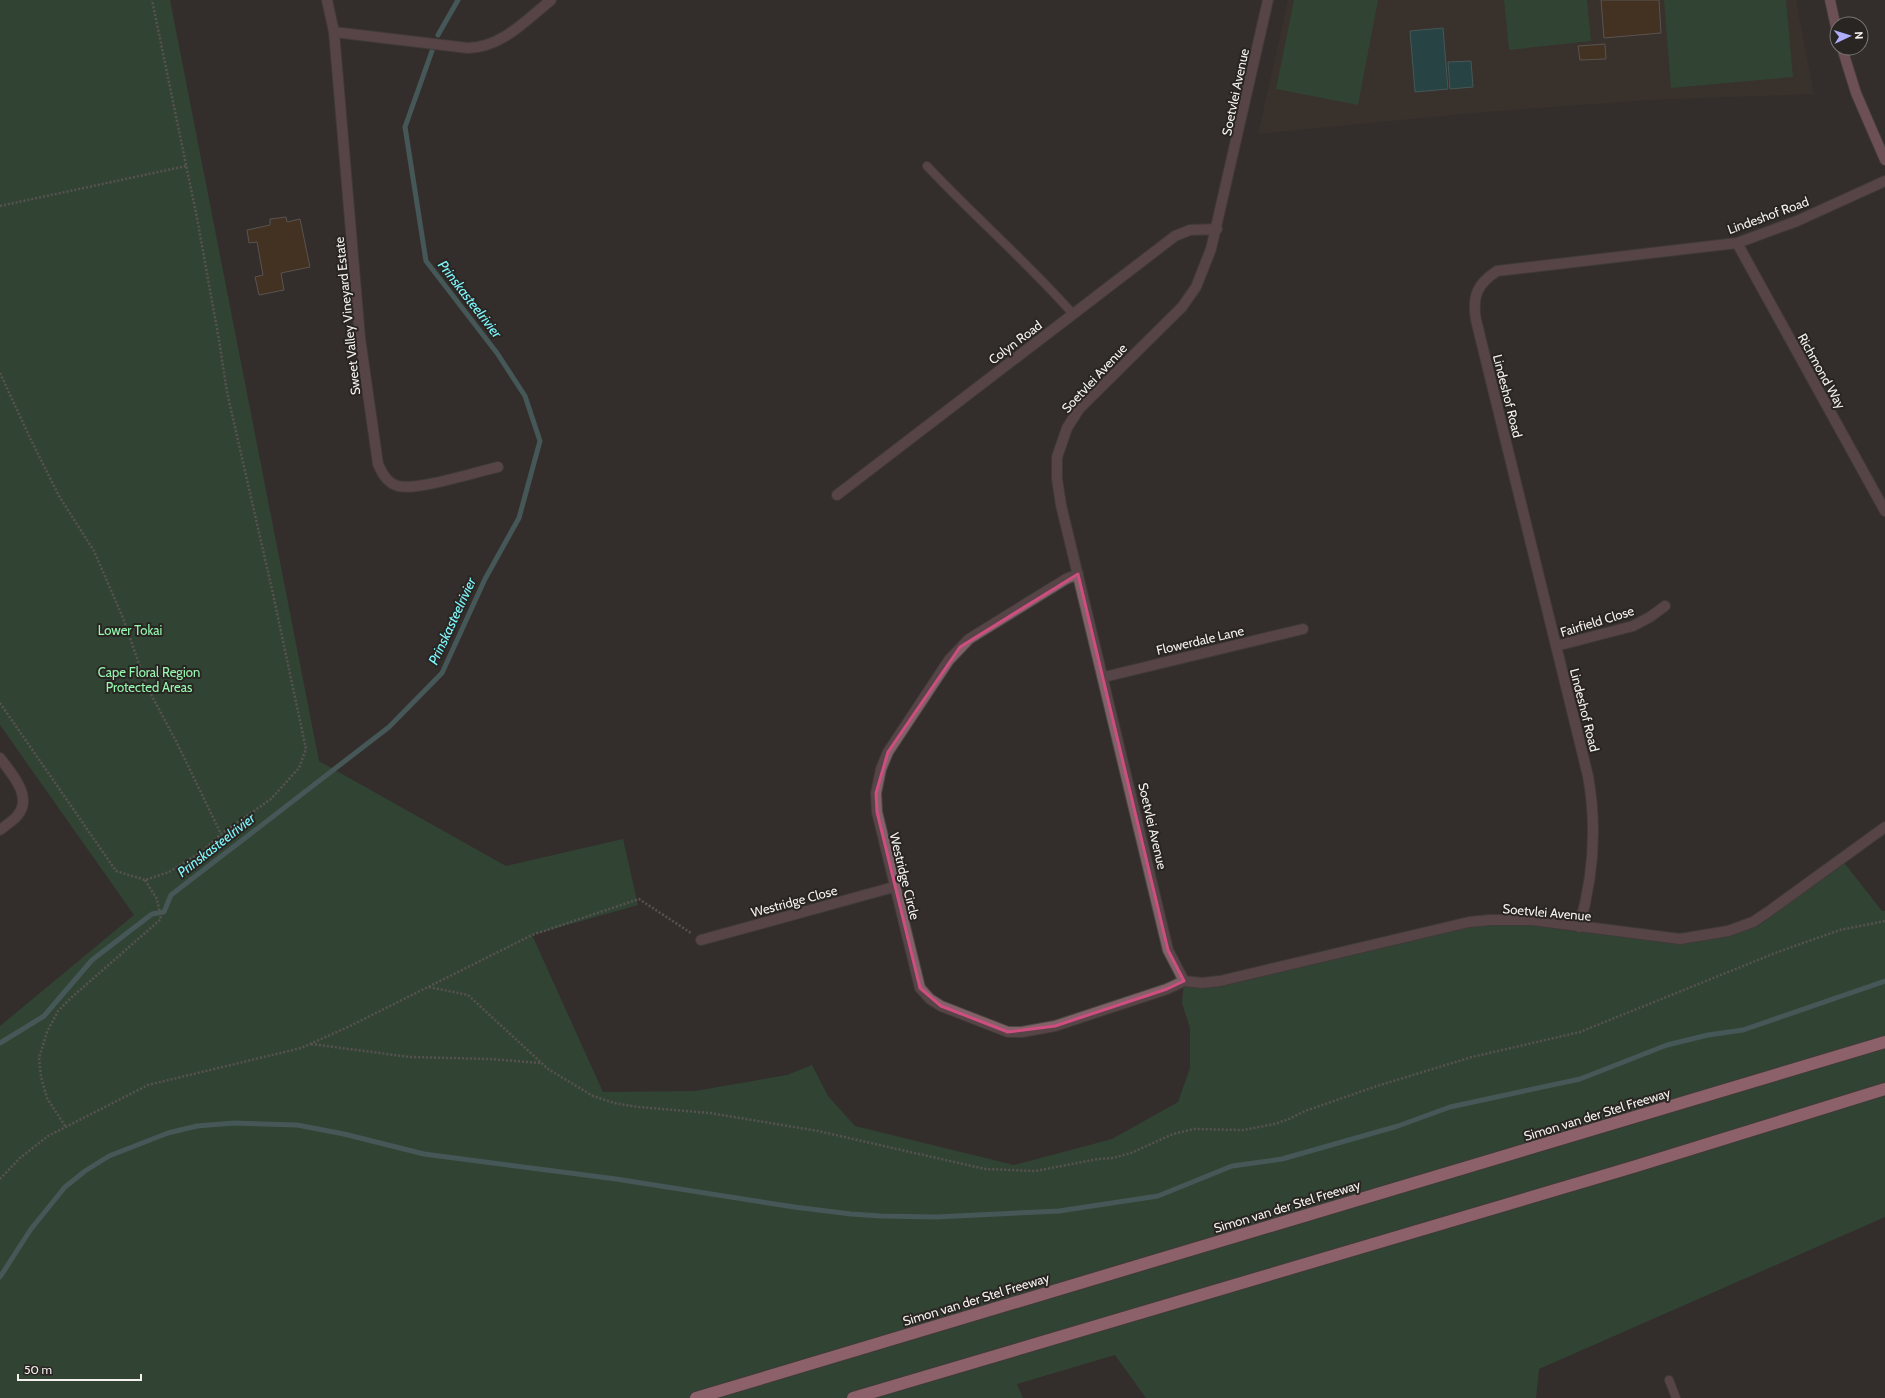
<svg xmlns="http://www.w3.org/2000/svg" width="1885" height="1398" font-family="Cabin,sans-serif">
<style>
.built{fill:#3f352e}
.green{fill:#2f5d3c}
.water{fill:#195d5f;stroke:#5b898a}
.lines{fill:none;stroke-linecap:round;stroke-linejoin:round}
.stream{stroke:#5b898a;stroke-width:5}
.building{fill:#583817;stroke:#85817d}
.lane-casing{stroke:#4e4947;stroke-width:10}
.street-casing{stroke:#4e4947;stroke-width:12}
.secondary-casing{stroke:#4e4947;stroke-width:12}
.highway-casing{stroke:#4e4947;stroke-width:14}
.path{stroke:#837f7d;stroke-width:2.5;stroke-dasharray:2 2;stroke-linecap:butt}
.lane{stroke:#846068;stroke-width:8}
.street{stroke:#846068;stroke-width:10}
.secondary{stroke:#b37a87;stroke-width:10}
.highway{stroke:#f9a0b5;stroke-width:12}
.marked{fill:none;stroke:#ce4e80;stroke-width:3;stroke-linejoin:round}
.labels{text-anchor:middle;stroke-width:4;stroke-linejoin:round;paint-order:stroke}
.street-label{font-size:13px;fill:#f4f1ef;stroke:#292522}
.park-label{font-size:13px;fill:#95f8af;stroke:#292522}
.water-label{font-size:14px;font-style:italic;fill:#7df8fd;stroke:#292522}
</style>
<rect width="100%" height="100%" fill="#332e2c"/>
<!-- built -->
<path class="built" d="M1288,0H1796L1814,94L1649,100L1485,112L1258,134Z"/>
<!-- green -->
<path class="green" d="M0,0H170L319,761L506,866L623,839L638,905L532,935L603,1092L695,1091L787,1075L812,1065L828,1096L855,1126L1014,1165L1112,1139L1178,1102L1190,1068V1028L1182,1003L1184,981L1202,983L1490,920L1680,939L1753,922L1842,860L1882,911H1885V1217L1539,1369L1536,1398H1146L1115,1355L1017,1384L1023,1398H0V1026L134,915L0,725Z
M1294,0H1378L1358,105L1276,89Z
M1504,0H1587L1591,41L1509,50Z
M1664,0H1786L1793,77L1671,88Z"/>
<!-- water -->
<path class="water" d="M1443,28L1448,89L1415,92L1410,31Z
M1471,61L1473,87L1450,89L1448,62Z"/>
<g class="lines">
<!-- stream -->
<path class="stream" d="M438,35L458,0
M0,1043L44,1016L92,960L152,914L164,912L171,895L389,727L442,673L485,579L519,518L540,441L525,396L497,353L426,261L405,127L432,51
M0,1277L31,1229L65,1187L85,1171L109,1156L168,1133L197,1126L234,1123L297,1125L344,1134L424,1154L616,1179L794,1207L851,1214L881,1216L936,1217L1059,1211L1158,1196L1232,1166L1282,1159L1398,1126L1450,1107L1580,1079L1667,1045L1708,1035L1743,1030L1885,981"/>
</g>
<!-- building -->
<path class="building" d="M1601,0H1659L1661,33L1604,38Z
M1605,44L1606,59L1580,60L1578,46Z
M286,217L287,222L300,219L310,267L281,273L284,290L259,295L255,277L263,275L257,242L249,243L247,230L270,225V219Z"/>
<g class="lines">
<!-- lane casing -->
<g class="lane-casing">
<path id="lane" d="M927,166C975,217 1027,262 1073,314
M1669,1380L1676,1398"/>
</g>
<!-- street casing -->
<g class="street-casing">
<path id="street" d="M327,0L334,32L360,338L378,464C382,473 387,483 398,486C416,491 476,472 498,467
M334,32L468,48C502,47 525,21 551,0
M1737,243L1885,511
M837,495L1175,236L1190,230L1217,229
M1078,574L1066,579L969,639L949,660L888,752L881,769L876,793L877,812L920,988L930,999L941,1006L1008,1032H1022L1055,1026L1167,989L1184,981
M1556,646L1633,626L1650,617L1665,606
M1104,677L1303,629
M0,758C11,773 34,797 17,816C13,821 6,825 0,830
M1579,927C1593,879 1597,826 1588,776L1476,320C1472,296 1477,284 1497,271L1737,243L1797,221L1885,181
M701,940L894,887
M1184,981L1168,950L1061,505L1057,479V457L1067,428L1079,409L1182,307L1196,287L1211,249L1268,0
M1184,981L1202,983L1220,981L1469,922L1490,920H1532L1680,939L1728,931L1753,922L1768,912L1885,827"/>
</g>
<!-- secondary casing -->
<g class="secondary-casing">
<path id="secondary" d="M1830,0L1837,32
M1842,48L1856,93L1885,160"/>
</g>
<!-- highway casing -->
<g class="highway-casing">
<path id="highway" d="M696,1398L1885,1042
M853,1398L1633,1167L1885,1089"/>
</g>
<!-- path -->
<path class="path" d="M0,206L186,166
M0,373L30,438L59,496L94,551L123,618L147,687L177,743L221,834
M0,703L116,871L145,880L169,872L204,850L221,834L271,799L299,768L306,749L273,594L227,392L219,340L197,218L152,0
M429,987L468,995L548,1069L593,1096L614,1103L638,1107L710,1113L818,1131L985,1169L1035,1171L1098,1159L1113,1158L1131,1153L1173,1134L1194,1129L1243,1130L1275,1124L1289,1119L1305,1111L1377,1086L1472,1057L1580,1032L1775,953L1840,930L1885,921
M311,1044L410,1057L490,1059L541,1063
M65,1126L47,1098L41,1077L39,1058L47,1032L58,1011L72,997L161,919L157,899L145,880
M0,1179L20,1158L48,1136L148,1085L301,1048L348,1027L532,935L639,899L691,933"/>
<!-- lane -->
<use href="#lane" class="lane"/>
<!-- street -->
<use href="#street" class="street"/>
<!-- secondary -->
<use href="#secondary" class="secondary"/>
<!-- highway -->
<use href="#highway" class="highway"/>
</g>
<!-- marked area -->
<path d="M0 0H1885V1398H0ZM1078,574L1168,950L1184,981L1167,989L1055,1026L1008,1032L941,1006L920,988L877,812L876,793L888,752L960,647Z" fill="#332e2c" fill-opacity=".55" fill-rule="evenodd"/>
<path class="marked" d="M1078,574L1168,950L1184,981L1167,989L1055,1026L1008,1032L941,1006L920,988L877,812L876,793L888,752L960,647Z"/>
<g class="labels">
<!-- street labels -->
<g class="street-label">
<text transform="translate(1235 92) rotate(-78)" y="5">Soetvlei Avenue</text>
<text transform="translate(1768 215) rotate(-20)" y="5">Lindeshof Road</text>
<text transform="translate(347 316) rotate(-96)" y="5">Sweet Valley Vineyard Estate</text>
<text transform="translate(1015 342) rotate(-37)" y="5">Colyn Road</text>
<text transform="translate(1822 371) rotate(61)" y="5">Richmond Way</text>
<text transform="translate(1094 378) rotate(-47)" y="5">Soetvlei Avenue</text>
<text transform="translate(1508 396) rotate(76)" y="5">Lindeshof Road</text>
<text transform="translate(1597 621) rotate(-17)" y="5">Fairfield Close</text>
<text transform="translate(1200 640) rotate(-13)" y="5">Flowerdale Lane</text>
<text transform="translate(1585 710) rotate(76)" y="5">Lindeshof Road</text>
<text transform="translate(1153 826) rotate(77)" y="5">Soetvlei Avenue</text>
<text transform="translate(905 876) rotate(76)" y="5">Westridge Circle</text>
<text transform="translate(794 901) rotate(-15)" y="5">Westridge Close</text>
<text transform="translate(1547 912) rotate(5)" y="5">Soetvlei Avenue</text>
<text transform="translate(1597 1114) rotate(-17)" y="5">Simon van der Stel Freeway</text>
<text transform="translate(1287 1206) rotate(-17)" y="5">Simon van der Stel Freeway</text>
<text transform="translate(976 1299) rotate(-17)" y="5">Simon van der Stel Freeway</text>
</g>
<!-- park labels -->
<g class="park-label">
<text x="130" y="635">Lower Tokai</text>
<text x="149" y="677">Cape Floral Region<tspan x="149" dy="15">Protected Areas</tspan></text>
</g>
<!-- water labels -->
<g class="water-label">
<text transform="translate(470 299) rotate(52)" y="5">Prinskasteelrivier</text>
<text transform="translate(452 621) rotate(-65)" y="5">Prinskasteelrivier</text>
<text transform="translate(216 845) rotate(-38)" y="5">Prinskasteelrivier</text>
</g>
</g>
<!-- north arrow -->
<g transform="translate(1849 36) rotate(86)"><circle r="19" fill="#292522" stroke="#7a7774"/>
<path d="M0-3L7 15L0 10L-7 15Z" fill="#aeaefb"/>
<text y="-6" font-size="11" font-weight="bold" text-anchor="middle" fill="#f4f1ef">N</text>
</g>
<!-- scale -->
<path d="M18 1374v6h123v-6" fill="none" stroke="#f4f1ef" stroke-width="2"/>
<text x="24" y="1374" font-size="12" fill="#f4f1ef" stroke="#292522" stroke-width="3" paint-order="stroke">50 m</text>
</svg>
